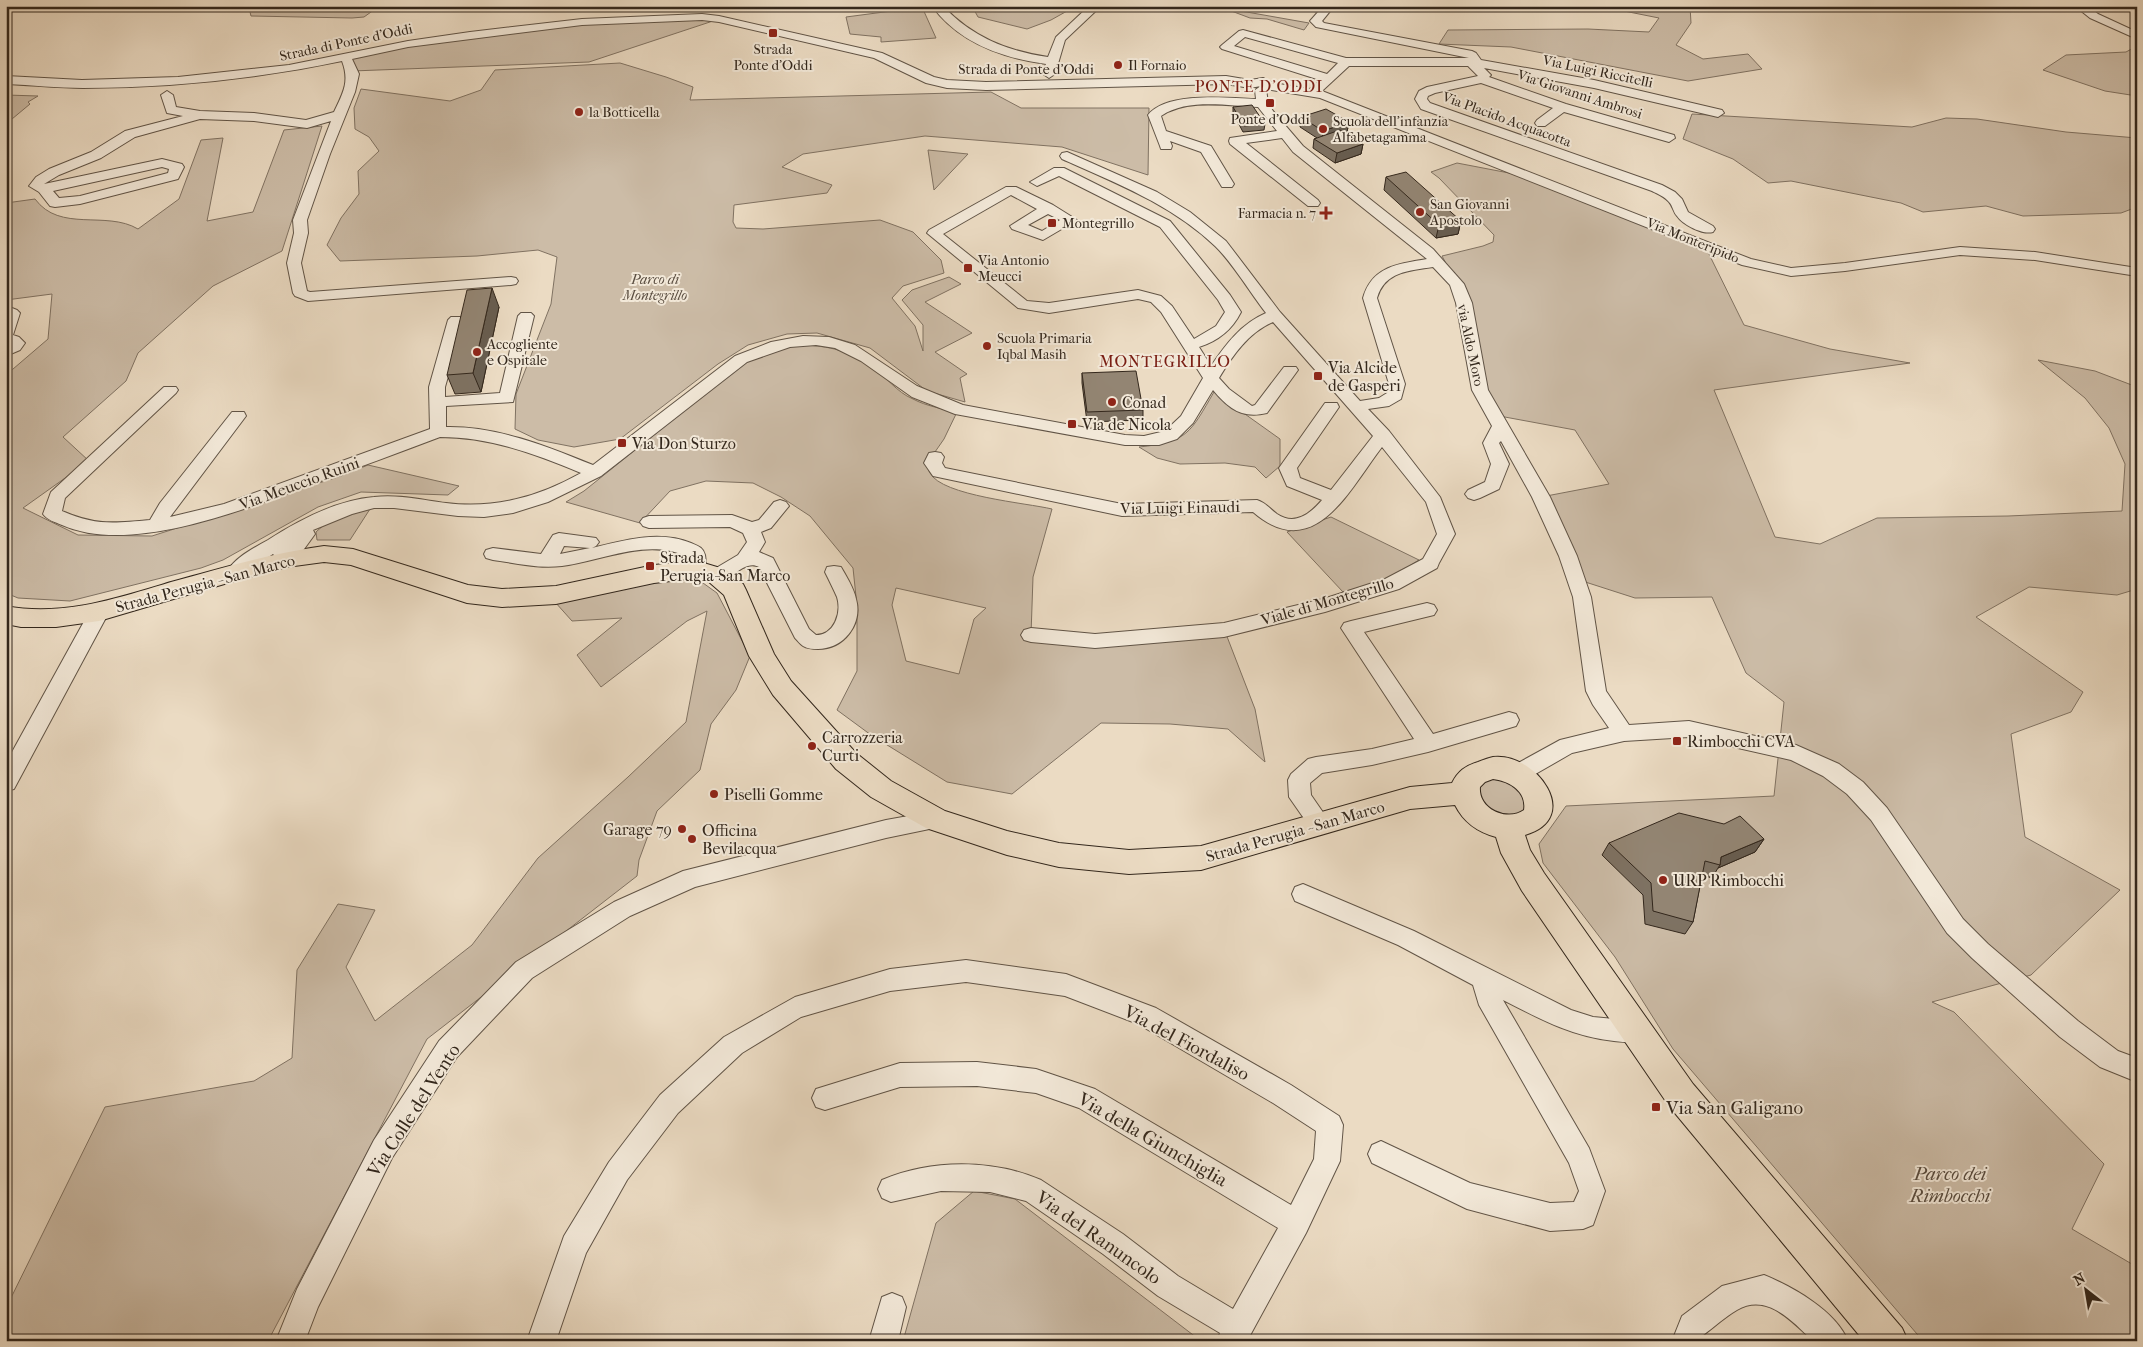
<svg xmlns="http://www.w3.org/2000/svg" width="2143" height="1347" font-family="'IM FELL French Canon',serif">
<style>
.green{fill:#ccbca7;stroke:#807262;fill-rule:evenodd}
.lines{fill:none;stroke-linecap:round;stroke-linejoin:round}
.minor-casing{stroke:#615446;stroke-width:2}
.major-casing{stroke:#33271c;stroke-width:2}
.minor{fill:#f2e8d8;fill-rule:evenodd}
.major{fill:#ebdbc3;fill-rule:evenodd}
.wall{fill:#7e7263;stroke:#33271c}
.shaded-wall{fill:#675d50;stroke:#33271c}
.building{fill:#938573;stroke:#33271c}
.poi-dot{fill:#8f2418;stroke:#f2e8d8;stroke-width:2}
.labels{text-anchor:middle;stroke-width:4;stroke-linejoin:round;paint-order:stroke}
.far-street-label{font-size:14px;fill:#33271c;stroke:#f2e8d8}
.far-poi-label{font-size:14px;fill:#33271c;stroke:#f2e8d8;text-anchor:start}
.far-park-label{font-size:14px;font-style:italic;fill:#594c3f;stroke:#f2e8d8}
.far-quarter-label{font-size:16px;letter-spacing:1px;fill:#7a1f14;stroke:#f2e8d8}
.poi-label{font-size:16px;fill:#33271c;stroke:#f2e8d8;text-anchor:start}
.street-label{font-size:16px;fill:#33271c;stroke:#f2e8d8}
.near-street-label{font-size:19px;fill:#33271c;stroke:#f2e8d8}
.near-poi-label{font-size:19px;fill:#33271c;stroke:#f2e8d8;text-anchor:start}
.near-park-label{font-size:19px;font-style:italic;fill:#594c3f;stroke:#f2e8d8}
</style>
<rect width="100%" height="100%" fill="#ebdbc3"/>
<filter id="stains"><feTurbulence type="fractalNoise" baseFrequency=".004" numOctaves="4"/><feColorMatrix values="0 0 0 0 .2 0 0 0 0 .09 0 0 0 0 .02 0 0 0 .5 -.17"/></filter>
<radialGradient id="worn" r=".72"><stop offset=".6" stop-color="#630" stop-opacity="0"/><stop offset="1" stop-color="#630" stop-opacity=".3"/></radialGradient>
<!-- green -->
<path class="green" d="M214,6H369L378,7L364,17L352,18L251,16L249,8Z
M972,6H1076L1051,20L1027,29L978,17Z
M1218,6H1227L1241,11L1309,23L1304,30L1267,19L1250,18Z
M1599,6H1690L1691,23L1676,45L1703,59L1748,54L1762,69L1688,81L1511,47L1439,44L1448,30L1588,29L1649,32L1659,18Z
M922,7L936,38L881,42V37L850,34L846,17Z
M719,19L589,62L352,71L346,58L408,44L582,22Z
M2137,46V96L2105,91L2043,70L2066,55L2126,52Z
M620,63L666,77L693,87L690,100L991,92L1021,108H1149L1148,175L1062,147L925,136L803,154L782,167L832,185L827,193L734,205L733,222L736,228L763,229L880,220L913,232L941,260L944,273L903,286L892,298L915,326L923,351V325L902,300L912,290L949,277L961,284L925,302L972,333L935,352L967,374L960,378L965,402L927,391L870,348L817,333L787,334L748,345L718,364L620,439L574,447L538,440L515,429L516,394L551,304L557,257L538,250L477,256L340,261L327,245L341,218L359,194L358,171L379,151L369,137L355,129L354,108L361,89L450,101L481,90L495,70Z
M6,95L38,96L28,102L30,104L6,124Z
M1692,114L1912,127L1946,118L1977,119L2066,132L2137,138V207L2121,213L2023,216L1986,206L1923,212L1901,203L1791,181L1768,183L1733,159L1683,139Z
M322,126L282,251L213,286L138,353L126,381L63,437L89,461L23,508L78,535L152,536L341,476L368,465L459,486L448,495L361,492L318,507L223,560L201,568L70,601L18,598L6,593V375L48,339L52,294L6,300V203L35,199C60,233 106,210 138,229L179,199L201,140L223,138L207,221L253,212L284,130Z
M928,150L968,154L934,190Z
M1457,163L1535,178L1705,246L1744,325L1830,349L1910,363L1714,390L1775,537L1820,544L1877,518L2008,516L2122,511L2125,464L2109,428L2085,398L2038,360L2095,371L2137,387V589L2117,595L2029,587L1976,617L2083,692L2071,712L2011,734L2025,837L2120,890L2031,975L1932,1002L1954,1012L2104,1164L2072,1229L2137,1267V1341H1923L1673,1049L1615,957L1543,863L1539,844L1566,806L1774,796L1784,702L1746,673L1712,597L1635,598L1576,579L1541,497L1609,484L1575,430L1494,415L1457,284L1442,256L1483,246L1493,242L1494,235L1439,178L1431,172Z
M795,345C824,345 847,349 871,366C886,376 896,392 913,399C926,406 943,409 957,412L944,439L928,462C928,465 928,471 930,473C942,496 1027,503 1052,509L1033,577L1031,635L1028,634L1032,641L1094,645L1226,634L1255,709L1265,762L1228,729L1170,724L1101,723L1012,794L947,782L871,735L837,710L857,671V606L853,568L810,516L781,497L753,483L706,481L670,491L640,523L566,502L584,491L745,362L767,352ZM896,588L986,608L974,619L959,674L906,661L892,605Z
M1214,392L1280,439V466L1266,478L1255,467L1225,463L1180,464L1157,458L1139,447C1188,442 1190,433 1214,392Z
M370,509L350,540H317L316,532C333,516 347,513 370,509Z
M1331,517L1419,560L1387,580L1343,592L1287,532Z
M666,578L703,583L717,593L750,656L736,690L711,724L700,770L657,811L639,860L637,876L427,1039L268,1341H6V1308L105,1107L254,1081L292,1058L297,970L338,904L375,910L346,967L375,1021L472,945L538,858L628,777L686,722L707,611L687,621L601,687L577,655L622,618L572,621L555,602Z
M1497,777L1521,788L1526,808C1514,823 1499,815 1485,810L1478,786L1482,781Z
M974,1191L1015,1199L1201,1341H903L936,1223Z"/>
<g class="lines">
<!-- minor casing -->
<g class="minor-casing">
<path id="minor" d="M932,6H943C972,37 1007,51 1048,57L1056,37L1089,6H1101L1065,40L1055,74L1049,78L1043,74L1046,64C1002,58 959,43 932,6Z
M1302,6L1329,8L1331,10L1322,21L1324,23L1472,51L1476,53L1481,60L1594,80L1722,110L1724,113L1718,117L1594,88L1484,68L1491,75L1489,77L1566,104L1674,135L1675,138L1669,142L1564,112L1545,126H1537L1535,123L1537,120L1553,108L1481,83L1435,93L1428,96L1427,99L1430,103L1662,185L1675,192L1682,199L1688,212L1713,226L1715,229L1713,232C1703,235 1683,225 1677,216C1673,212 1673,206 1669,202C1665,197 1658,194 1652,191L1421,109L1415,99L1419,91L1427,87L1478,76L1468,66H1349L1322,91L1751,259L1791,268L1845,263L1960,247L2035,252L2137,268V276L2035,260L1960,255L1845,271L1791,276L1742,265L1320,98L1266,89L1268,103L1273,111L1303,146L1433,249L1464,284L1472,303L1488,390L1550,497L1577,556L1591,597L1606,691L1629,725L1689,721L1796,745L1839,764L1863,782L1887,808L1963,919L1988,944L2078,1021L2118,1051L2137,1058V1082L2100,1067L2060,1037L1972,958L1947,933L1871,820L1847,794L1823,776L1791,760L1689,737L1624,741L1572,753L1525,780L1517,782L1509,780L1506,774L1509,768L1560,740L1609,728L1593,705L1586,691L1573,597L1559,556L1532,497L1501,441L1499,443L1509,464L1499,489L1480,498L1474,500L1468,498L1465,494L1468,490L1485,482L1491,464L1483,443L1492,426L1472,390L1456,303L1450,285L1433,267C1409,271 1385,271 1377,298L1405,384L1401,399L1389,406L1368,409L1389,431L1440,497L1455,534L1439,563L1437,568L1399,589L1325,612L1224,637L1095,648L1031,642L1024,640L1021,635L1024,630L1031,628L1095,634L1224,623L1323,599L1385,579L1423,559L1437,534L1426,502L1382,447C1349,490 1314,565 1253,512L1122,516L933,476L924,463L929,453L935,452L941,453L944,457L942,463L945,468L1122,504L1257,500C1266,503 1270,509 1277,514C1295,526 1310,514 1322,500L1287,486L1279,468L1325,403H1337L1339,407L1297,468L1300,478L1331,490L1373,436L1273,322C1249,332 1232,356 1219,378L1229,389L1252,406L1255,405L1284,367H1296L1298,370L1267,413C1242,419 1229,409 1213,390L1193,423L1177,439L1159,445H1125L955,414L912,397L861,361L835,348L816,345L790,347L747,362L601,476L548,502L513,513L484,517L458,516L394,508H374L352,514L313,530L315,534L294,563L287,565L280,563L273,554C260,562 244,581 229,577L227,572C235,557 254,548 268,540C299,520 337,500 374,497C398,494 422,500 446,503C495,509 538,497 581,473C535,454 490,437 440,437C398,453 357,468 315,483C248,508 131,556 62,525C55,522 47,520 43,514L51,492L164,387H176L178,390L176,393L65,498L62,511C96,526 114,523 150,520L160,503L232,412H244L246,416L170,517L224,504L430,429L429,387L448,320L451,317H461L464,320L445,387V397L500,393L518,316L521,313H531L534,316L513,402L446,406V427C497,426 546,446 593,465L735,356L771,342L803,336L829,337L855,345L917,386L963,405L1125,435L1144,436L1165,431L1181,416L1203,378L1161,312L1151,302L1138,299L1049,313L1018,308L927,233L929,230L1006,187H1016L1053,205L1077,220L1043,240L1012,229L1010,226L1037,209L1011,195L943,234L1027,301L1049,303L1138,290L1161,296L1172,306L1194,339L1216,326L1225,312L1218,300L1160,227L1059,176L1037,186L1030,182L1054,168H1064L1170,221L1230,295L1241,312C1232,330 1218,341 1199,347L1211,366C1226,344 1241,324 1266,313C1251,294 1232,262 1215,246C1172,205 1116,183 1062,159L1060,156L1062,153L1067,152L1157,192L1190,212L1226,241L1280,312L1360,401L1379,398L1387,393L1389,384L1363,298C1372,266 1398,264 1427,259L1293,152L1282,138L1246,143L1318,200L1320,203L1318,206H1308L1230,144L1229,141L1230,138L1277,131L1258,107C1228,106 1187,98 1161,116L1166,131L1211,146L1234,184L1232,187H1222L1201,152L1170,141L1172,146L1171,149H1161L1160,146L1148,115C1167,91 1228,98 1256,99L1255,90L1261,86L1250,88L1226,84L986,90L947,88L926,83L874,58L719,22L702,20L582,25L408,47L352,59L359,74L355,92L330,154L307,220L308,233L301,263L307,291L310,292L511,277L516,278L518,281L516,284L511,285L308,301L295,296L293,293L287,263L294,233L293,220L331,121L307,128L254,121L200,119L135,137L101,158L59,175L44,184L162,159L182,164L184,167L178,179L80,204L55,207L50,206L39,192L29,186L36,177L49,169L91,152L125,131L183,116L167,113L161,95L167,91L173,95L176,107L200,111L254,113L306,120L334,112C343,93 350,82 342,61C257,79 170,88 83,88C57,88 32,85 6,84V76L82,80L178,77L289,65L408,41L470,32L582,19L702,14L719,16L882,53L934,77L947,80L986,82L1226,76L1250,80L1263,78L1273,83L1310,89L1320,80L1222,49L1220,47L1222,45L1239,31L1243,30L1346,58H1469L1316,27L1310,21L1318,12L1303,8ZM1245,37L1338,63L1327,74L1234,46ZM162,167L169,169L168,173L80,196L59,198L53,191ZM1048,214L1060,220L1042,231L1028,225Z
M1463,6H1477L1472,9L1464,8Z
M2075,6H2088L2098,14L2137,32V39L2090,18Z
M12,308L17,310L20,313L13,335L19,337L25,343L20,350L6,356V345L8,344H6V310Z
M780,500L786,502L789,506L771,528L761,532L765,542L759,552L773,558L809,629L816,635C834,635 842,613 837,597C833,588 829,580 825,572L827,567L834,566L841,567C846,576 854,588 856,599C863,624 844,649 818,649C813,649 808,649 803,646C800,644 798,641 795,638L759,567C743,558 729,586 711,581L709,576L711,571L738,555L747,542L743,533L730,527L649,528L643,526L640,522L643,518L649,516L732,515L752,522L759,520L774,502Z
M559,533L596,538L599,542L596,546L592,548C624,540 660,530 691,543C698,546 703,547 705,555C706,562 707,568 704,574L697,575L690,574L688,569L686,556C646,538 602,561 562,566C538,569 516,563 493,560L486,558L484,554L486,550L493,548L541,554L553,535ZM564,546L590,548L560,554Z
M1427,603L1434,605L1437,610L1434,615L1364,632L1433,734L1509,712L1516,714L1519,720L1516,726L1428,752L1372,765L1322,773L1310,783L1311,795L1331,824L1328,830L1320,833L1312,830L1289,797L1288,780L1291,774L1308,759L1316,757L1372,749L1414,739L1341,628L1344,623L1351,621Z
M99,605L106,607L109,612L14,789L6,791V763L92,607Z
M936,811L944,814L947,820L944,826L886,838L695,887L630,916L532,978L457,1057L392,1158L318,1307L305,1341H276L297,1289L374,1140L439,1041L516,962L614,902L683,871L886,820Z
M1303,884L1414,931L1571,1010L1593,1017L1636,1021L1645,1024L1648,1032L1645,1040C1634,1044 1625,1042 1614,1041C1573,1037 1540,1019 1503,1000L1589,1148L1605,1191L1593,1225L1583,1229L1550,1231L1467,1209L1372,1163L1368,1154L1372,1145L1381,1141L1470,1183L1550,1203L1574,1202L1579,1191L1569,1163L1479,1005L1473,985L1398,945L1295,901L1292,894L1295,887Z
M966,960L1066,974L1156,1008L1291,1085L1339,1116L1343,1125L1340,1161L1306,1233L1247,1341H1217L1220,1333L1158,1296L1103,1254L1026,1201L990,1192L941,1191L891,1202L882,1198L878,1189L882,1180C931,1159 992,1159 1041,1180L1123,1234L1178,1276L1233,1309L1278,1228L1079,1108L1036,1093L977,1086L900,1087L825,1110L816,1107L812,1098L816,1089L900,1063L977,1062L1036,1069L1095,1089L1291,1205L1314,1159L1316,1131L1273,1103L1138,1024L1065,996L966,982L890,991L801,1017L742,1053L678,1113L627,1180L586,1253L556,1341H527L564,1236L609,1162L660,1095L724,1037L795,997L890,969Z
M1764,1275C1793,1287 1836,1311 1848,1341H1813C1793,1322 1767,1292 1737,1310C1725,1317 1714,1327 1702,1336L1701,1341H1672L1682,1316L1722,1286Z
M892,1293L902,1297L906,1307L898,1341H869L882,1297Z"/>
</g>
<!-- major casing -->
<g class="major-casing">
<path id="major" d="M324,546L353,549L468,585L502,589L556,586L654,565L697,561L727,570L743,584L746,590L774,654L791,681L856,753L891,781L945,811L1007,831L1059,843L1129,850L1201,846L1410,787L1452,783C1458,771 1465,766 1478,762C1483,760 1488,758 1493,757C1536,752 1584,818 1525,835L1530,850L1544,873L1693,1084L1902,1328L1908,1341H1864L1669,1106L1522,891L1501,853L1496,837C1478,832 1464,823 1455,805L1410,809L1201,870L1129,874L1059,867L1007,855L926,828L871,797L836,769L773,695L749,656L724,595L709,582L696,578L654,583L556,604L502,607L467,603L351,565L324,562L287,567L238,580L99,621L56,627H21L6,624V606C62,617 118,598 171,582C222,568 272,553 324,546ZM1493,779C1509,781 1527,791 1524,810C1507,822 1478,809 1480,787L1485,782Z"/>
</g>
<!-- minor -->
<use href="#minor" class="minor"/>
<!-- major -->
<use href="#major" class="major"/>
</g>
<!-- wall -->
<path class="wall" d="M1233,107L1265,124L1264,130L1243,132L1233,113Z
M1301,117L1349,122L1347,132L1344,133L1363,144L1361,154L1335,163L1313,148L1314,139L1317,138L1300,127Z
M1386,177L1461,221L1458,234L1436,238L1384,190Z
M499,307L481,392L455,394L447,375Z
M1082,373L1143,410V420L1087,422L1082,383Z
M1764,839L1755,852L1718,868L1712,878L1702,875L1693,922L1685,934L1645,924L1643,895L1602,855L1609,843Z"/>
<!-- shaded-wall -->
<path class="shaded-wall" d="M1349,122L1347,132L1322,140L1323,131Z
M1363,144L1361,154L1335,163L1337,153Z
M1461,221L1458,234L1436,238L1439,225Z
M492,288L499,307L481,392L473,373Z
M1764,839L1755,852L1718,868L1720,865L1721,857Z"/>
<!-- building -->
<path class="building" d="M1252,105L1265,124L1244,126L1233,107Z
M1326,109L1349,122L1323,131L1301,117Z
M1340,130L1363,144L1337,153L1314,139Z
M1406,172L1461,221L1439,225L1386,177Z
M492,288L473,373L447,375L467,290Z
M1136,371L1143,410L1087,412L1082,373Z
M1679,813L1724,824L1740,816L1764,839L1721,857L1720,865L1705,861L1693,922L1653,911L1651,883L1609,843Z"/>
<!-- markers -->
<g class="poi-dot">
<rect x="768" y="28" width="10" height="10" rx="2.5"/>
<circle cx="1118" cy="65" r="5"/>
<rect x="1265" y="98" width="10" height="10" rx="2.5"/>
<circle cx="579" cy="112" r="5"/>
<circle cx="1323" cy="129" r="5"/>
<circle cx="1420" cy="212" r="5"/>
<path d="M1323.5 205.5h5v5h5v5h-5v5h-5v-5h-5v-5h5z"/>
<rect x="1047" y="218" width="10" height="10" rx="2.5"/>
<rect x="963" y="263" width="10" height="10" rx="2.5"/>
<circle cx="987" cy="346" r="5"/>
<circle cx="477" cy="352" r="5"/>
<rect x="1313" y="371" width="10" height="10" rx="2.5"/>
<circle cx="1112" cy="402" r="5"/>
<rect x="1067" y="419" width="10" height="10" rx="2.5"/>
<rect x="617" y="438" width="10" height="10" rx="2.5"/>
<rect x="645" y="561" width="10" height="10" rx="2.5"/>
<rect x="1672" y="736" width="10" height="10" rx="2.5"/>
<circle cx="812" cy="746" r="5"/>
<circle cx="714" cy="794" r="5"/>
<circle cx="682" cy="829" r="5"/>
<circle cx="692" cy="839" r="5"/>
<circle cx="1663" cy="880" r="5"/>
<rect x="1651" y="1102" width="10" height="10" rx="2.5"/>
</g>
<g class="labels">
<!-- far-street labels -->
<g class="far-street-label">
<text transform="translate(346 42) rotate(-12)" y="5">Strada di Ponte d'Oddi</text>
<text x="1026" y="74">Strada di Ponte d'Oddi</text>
<text transform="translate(1598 71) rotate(12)" y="5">Via Luigi Riccitelli</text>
<text transform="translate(1580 94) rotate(18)" y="5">Via Giovanni Ambrosi</text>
<text transform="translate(1507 119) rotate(20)" y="5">Via Placido Acquacotta</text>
<text transform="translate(1693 240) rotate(22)" y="5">Via Monteripido</text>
<text transform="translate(1471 345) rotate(78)" y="5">via Aldo Moro</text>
</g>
<!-- far-poi labels -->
<g class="far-poi-label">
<text x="773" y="54" text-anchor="middle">Strada<tspan x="773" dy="16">Ponte d'Oddi</tspan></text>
<text x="1128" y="70">Il Fornaio</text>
<text x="589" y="117">la Botticella</text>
<text x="1270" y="124" text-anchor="middle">Ponte d'Oddi</text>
<text x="1333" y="126">Scuola dell'infanzia<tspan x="1333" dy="16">Alfabetagamma</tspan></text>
<text x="1430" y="209">San Giovanni<tspan x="1430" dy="16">Apostolo</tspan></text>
<text x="1316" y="218" text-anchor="end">Farmacia n. 7</text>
<text x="1062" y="228">Montegrillo</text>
<text x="978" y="265">Via Antonio<tspan x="978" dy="16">Meucci</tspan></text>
<text x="997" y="343">Scuola Primaria<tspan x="997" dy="16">Iqbal Masih</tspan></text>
<text x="487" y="349">Accogliente<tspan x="487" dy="16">e Ospitale</tspan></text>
</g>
<!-- far-park labels -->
<g class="far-park-label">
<text x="655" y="284">Parco di<tspan x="655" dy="16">Montegrillo</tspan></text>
</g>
<!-- far-quarter labels -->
<g class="far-quarter-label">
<text x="1259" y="92">PONTE D'ODDI</text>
<text x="1165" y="367">MONTEGRILLO</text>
</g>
<!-- poi labels -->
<g class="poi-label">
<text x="1328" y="373">Via Alcide<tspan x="1328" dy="18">de Gasperi</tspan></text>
<text x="1122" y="408">Conad</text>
<text x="1082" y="430">Via de Nicola</text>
<text x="632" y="449">Via Don Sturzo</text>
<text x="660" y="563">Strada<tspan x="660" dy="18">Perugia-San Marco</tspan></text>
<text x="822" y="743">Carrozzeria<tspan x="822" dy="18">Curti</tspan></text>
<text x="1687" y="747">Rimbocchi CVA</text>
<text x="724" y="800">Piselli Gomme</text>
<text x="672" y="835" text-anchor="end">Garage 79</text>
<text x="702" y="836">Officina<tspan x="702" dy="18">Bevilacqua</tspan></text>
<text x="1673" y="886">URP Rimbocchi</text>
</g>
<!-- street labels -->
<g class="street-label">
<text transform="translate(299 483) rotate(-20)" y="6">Via Meuccio Ruini</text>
<text transform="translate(1180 507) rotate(-1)" y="6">Via Luigi Einaudi</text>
<text transform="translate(205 583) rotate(-15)" y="6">Strada Perugia - San Marco</text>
<text transform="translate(1327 601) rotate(-16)" y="6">Viale di Montegrillo</text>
<text transform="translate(1295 831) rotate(-16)" y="6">Strada Perugia - San Marco</text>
</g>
<!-- near-street labels -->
<g class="near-street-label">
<text transform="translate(1187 1042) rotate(28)" y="7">Via del Fiordaliso</text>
<text transform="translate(413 1110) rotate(-57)" y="7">Via Colle del Vento</text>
<text transform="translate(1153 1139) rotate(30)" y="7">Via della Giunchiglia</text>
<text transform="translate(1099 1237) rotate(35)" y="7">Via del Ranuncolo</text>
</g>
<!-- near-poi labels -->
<g class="near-poi-label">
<text x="1666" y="1114">Via San Galigano</text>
</g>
<!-- near-park labels -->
<g class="near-park-label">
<text x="1950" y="1180">Parco dei<tspan x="1950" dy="22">Rimbocchi</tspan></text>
</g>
</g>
<!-- margin -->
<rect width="2143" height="1347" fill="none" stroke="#ebdbc3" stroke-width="25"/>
<rect x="8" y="8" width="2128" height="1332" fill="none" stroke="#33271c" stroke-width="2.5"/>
<rect x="12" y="12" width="2118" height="1322" fill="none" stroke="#33271c"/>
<!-- north arrow -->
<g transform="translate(2086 1290) rotate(329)" stroke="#f2e8d8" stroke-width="4" paint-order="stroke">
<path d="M0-4L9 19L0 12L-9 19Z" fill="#33271c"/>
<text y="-8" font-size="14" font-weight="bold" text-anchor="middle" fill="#33271c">N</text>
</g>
<rect width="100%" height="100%" filter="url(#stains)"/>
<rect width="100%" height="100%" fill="url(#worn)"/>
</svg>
